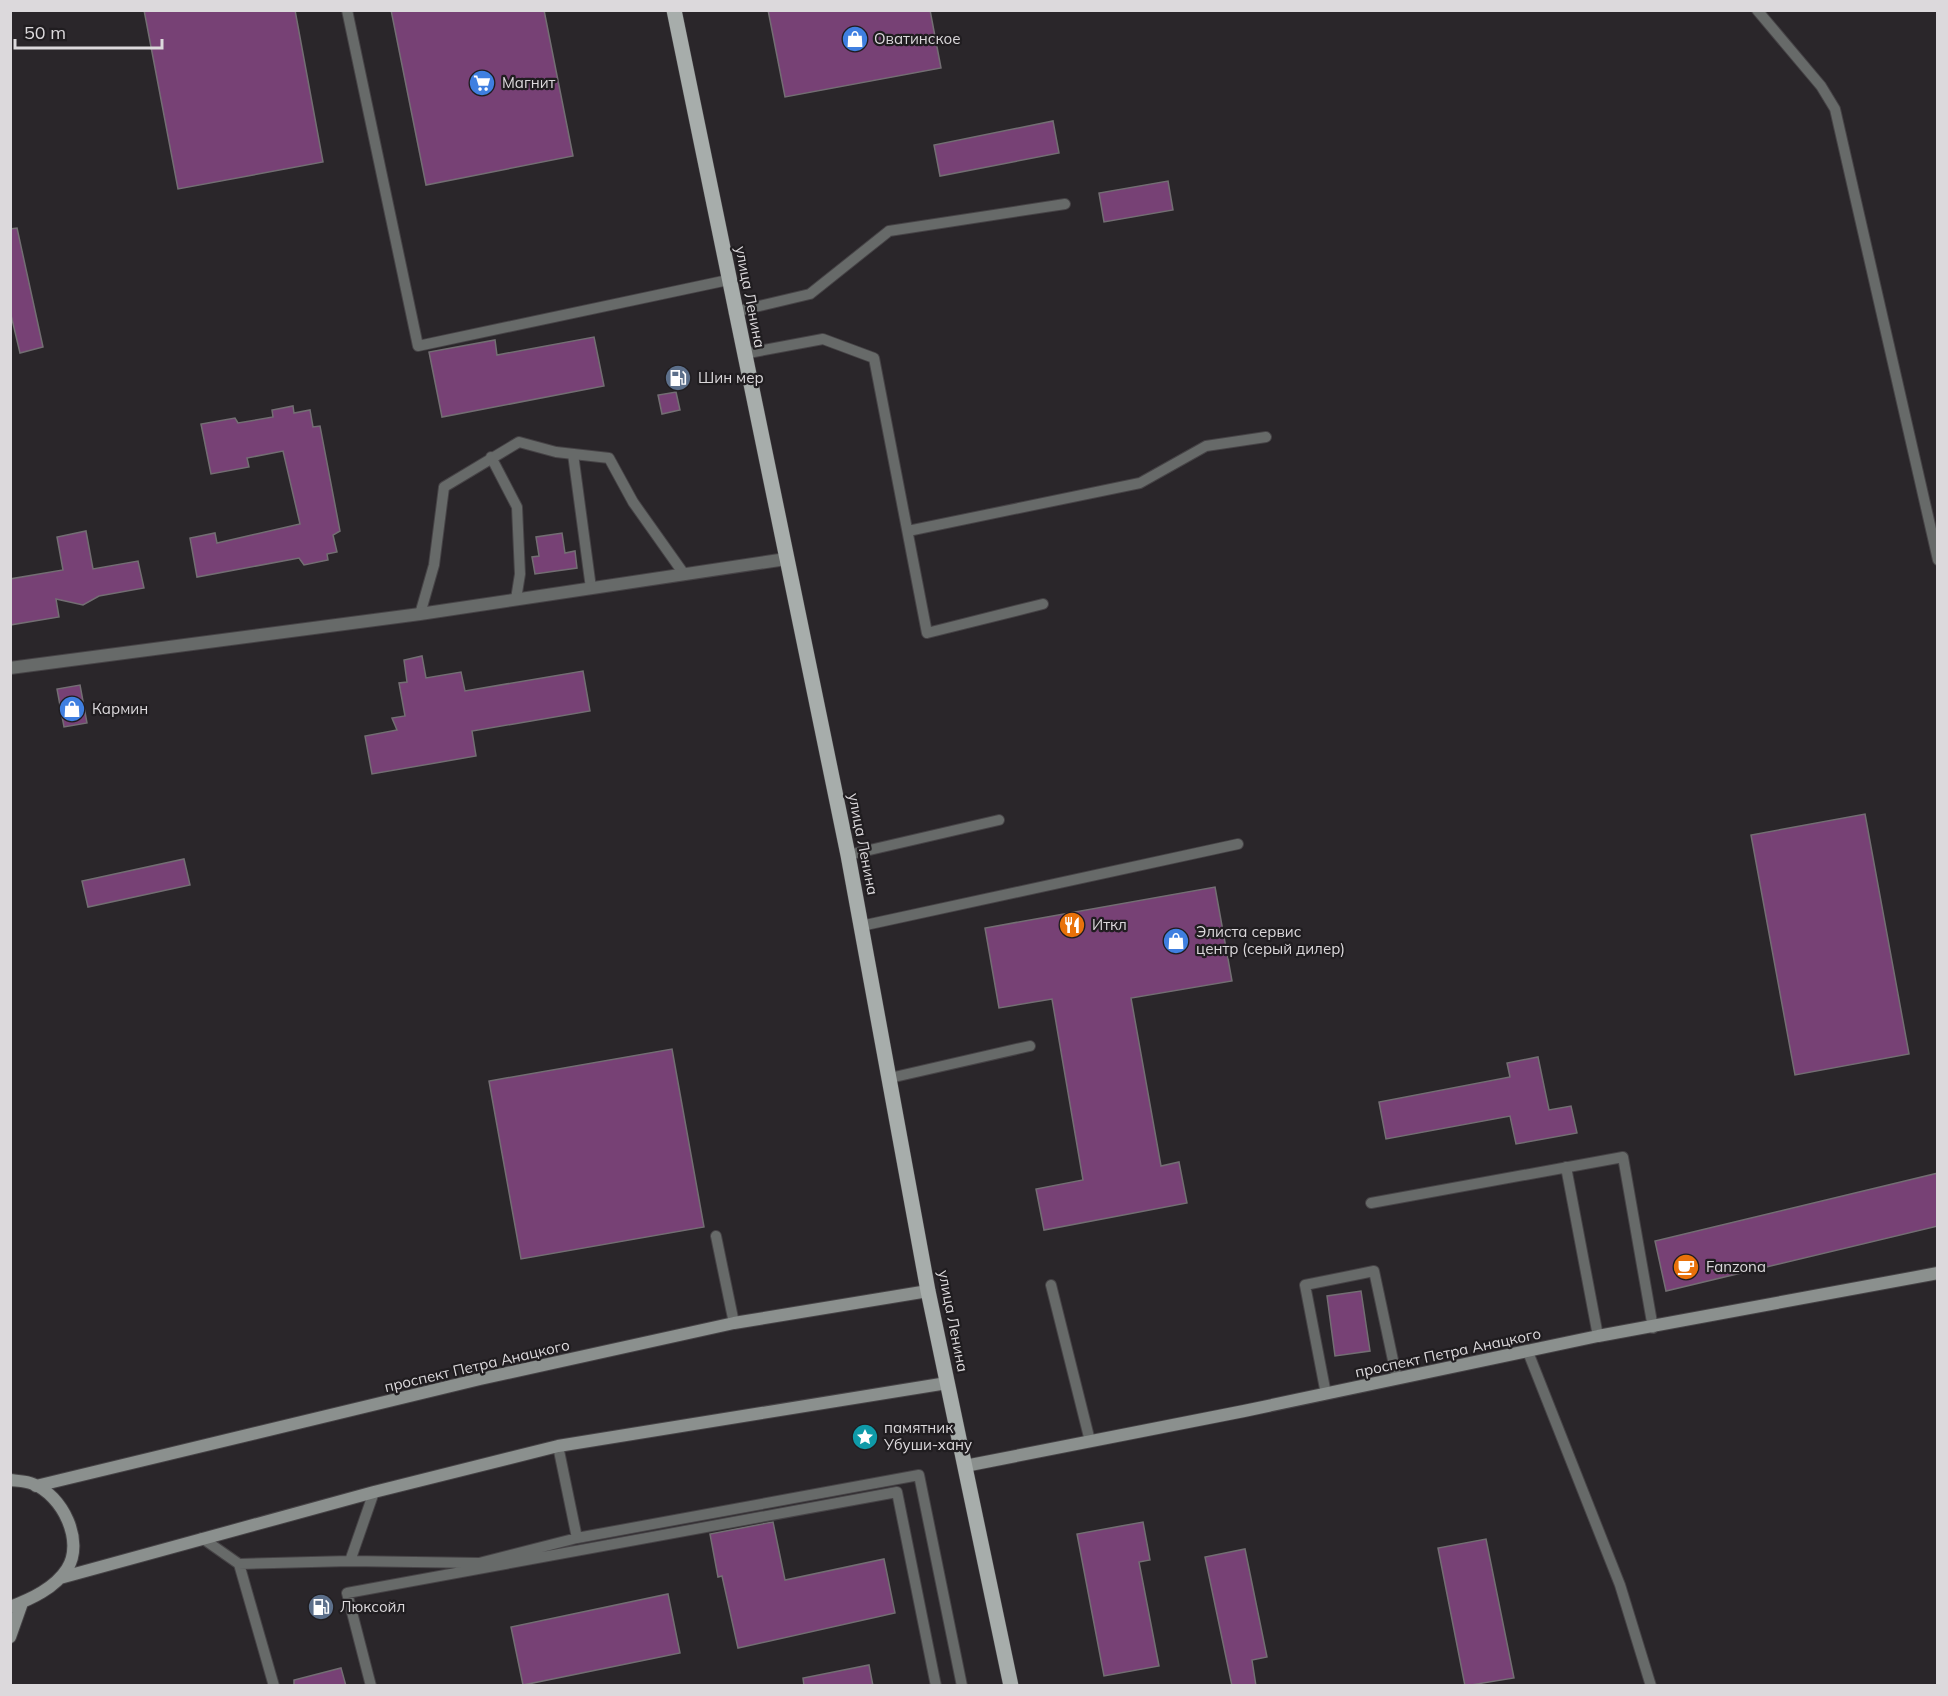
<svg xmlns="http://www.w3.org/2000/svg" width="1948" height="1696" font-family="Mulish,sans-serif">
<style>
.building{fill:#774175;stroke:#736e73;stroke-width:1.5}
.lines{fill:none;stroke-linecap:round;stroke-linejoin:round}
.service-casing{stroke:#464346;stroke-width:12}
.minor-casing{stroke:#464346;stroke-width:14}
.secondary-casing{stroke:#464346;stroke-width:14}
.primary-casing{stroke:#464346;stroke-width:16}
.service{stroke:#676a69;stroke-width:10}
.minor{stroke:#676a69;stroke-width:12}
.secondary{stroke:#8b908e;stroke-width:12}
.primary{stroke:#a7adab;stroke-width:15}
.labels{text-anchor:middle;stroke-width:4.5;stroke-linejoin:round;paint-order:stroke}
.poi-label{font-size:15px;fill:#dcd9dc;stroke:#201d20;text-anchor:start}
.street-label{font-size:15px;fill:#dcd9dc;stroke:#201d20}
</style>
<rect width="100%" height="100%" fill="#2a262a"/>
<!-- building -->
<path class="building" d="M144,10H295L323,162L178,189Z
M391,10H544L573,156L426,185Z
M768,10H930L941,68L785,97Z
M1053,121L1059,153L940,176L934,145Z
M1168,181L1173,210L1104,222L1099,193Z
M17,228L43,347L20,353L10,311V229Z
M594,337L604,386L442,417L429,352L495,340L497,355Z
M676,392L680,410L662,414L658,395Z
M293,406L294,413L310,410L313,427L320,426L340,531L333,535L337,552L327,554L328,560L304,565L299,558L197,577L190,538L215,533L217,543L300,524L283,451L247,458L249,467L211,474L201,424L235,418L238,423L273,417L272,410Z
M86,531L93,569L138,561L144,588L99,596L83,605L56,599L59,617L10,625V579L63,570L57,537Z
M562,533L565,553L575,551L577,568L535,574L532,557L539,556L536,537Z
M422,656L426,678L461,672L465,691L583,671L590,711L472,731L476,756L372,774L365,736L397,730L392,718L405,716L399,683L407,682L404,660Z
M80,685L87,723L64,727L57,689Z
M1865,814L1909,1054L1795,1075L1751,835Z
M184,859L190,885L88,907L82,881Z
M1215,887L1232,981L1131,998L1161,1166L1179,1162L1187,1203L1044,1230L1036,1189L1083,1180L1052,999L999,1008L985,928Z
M672,1049L704,1227L521,1259L489,1081Z
M1538,1057L1549,1110L1571,1106L1577,1133L1516,1144L1510,1116L1386,1139L1379,1102L1510,1077L1507,1063Z
M1938,1173V1226L1666,1291L1655,1241Z
M1361,1291L1370,1351L1335,1356L1327,1296Z
M773,1522L785,1580L884,1559L895,1613L738,1648L722,1576L718,1577L710,1534Z
M1143,1522L1150,1560L1139,1562L1159,1666L1104,1676L1077,1534Z
M1486,1539L1514,1678L1465,1686L1438,1548Z
M1245,1549L1267,1657L1252,1660L1256,1686H1232L1205,1557Z
M668,1594L680,1653L523,1685L511,1627Z
M869,1665L873,1686H804L803,1678Z
M341,1668L346,1686H294V1680Z"/>
<g class="lines">
<!-- service casing -->
<g class="service-casing">
<path id="service" d="M347,10L418,346L728,280
M1757,10L1821,86L1835,109L1938,560
M734,312L810,294L889,231L1065,204
M743,354L823,339L874,358L927,633L1043,604
M573,454L591,588
M491,457L517,507L520,574L516,599
M908,531L1140,483L1206,446L1266,437
M420,614L434,565L444,487L519,442L556,452L609,458L633,502L684,574
M848,855L999,820
M861,926L1238,844
M890,1078L1030,1046
M1566,1167L1598,1336
M1371,1203L1623,1157L1653,1328
M716,1236L734,1323
M1051,1285L1090,1441
M1528,1352L1620,1585L1651,1686
M1326,1394L1305,1285L1374,1271L1397,1379
M558,1446L577,1538
M202,1538L239,1564L350,1561L479,1563L577,1538L919,1475L962,1686
M350,1561L374,1492
M239,1564L274,1686
M371,1686L347,1593L897,1492L936,1686"/>
</g>
<!-- minor casing -->
<g class="minor-casing">
<path id="minor" d="M10,668L420,614L786,559"/>
</g>
<!-- secondary casing -->
<g class="secondary-casing">
<path id="secondary" d="M965,1466L1244,1411L1598,1336L1938,1273
M10,1480C18,1481 27,1481 33,1484C62,1495 85,1541 67,1569C55,1588 31,1599 10,1607
M36,1486L480,1379L734,1323L928,1291
M60,1578L374,1492L558,1446L947,1383
M10,1637L22,1603"/>
</g>
<!-- primary casing -->
<g class="primary-casing">
<path id="primary" d="M674,10L848,855L928,1291L1011,1686"/>
</g>
<!-- service -->
<use href="#service" class="service"/>
<!-- minor -->
<use href="#minor" class="minor"/>
<!-- secondary -->
<use href="#secondary" class="secondary"/>
<!-- primary -->
<use href="#primary" class="primary"/>
</g>
<!-- icons -->
<defs>
<g id="shop-disc" transform="scale(1.35)"><circle r="9.5" fill="#3f7fe0" stroke="#201d20"/><path d="M-5-2.5h2.3a2.7 3.5 0 0 1 5.4 0H5L5.5 6h-11ZM-1.5-2.5h3a1.5 2.3 0 0 0-3 0Z" fill="#fff"/></g>
<g id="supermarket-disc" transform="scale(1.35)"><circle r="9.5" fill="#3f7fe0" stroke="#201d20"/><path d="M-6-5.5h2.5l.6 2H6L4.5 2H-2.5L-4.4-4H-6ZM-1.5 3.2a1.3 1.3 0 1 0 .1 0ZM3 3.2a1.3 1.3 0 1 0 .1 0Z" fill="#fff"/></g>
<g id="fuel-disc" transform="scale(1.35)"><circle r="9.5" fill="#5c6f8a" stroke="#201d20"/><path d="M-5.5-6h7V0h2V4h1.3V-2.5L3-4.5l.8-.8L6-3V5H2.5V1h-1V6h-7ZM-4.2-4.7v3.2H.2V-4.7Z" fill="#fff"/></g>
<g id="restaurant-disc" transform="scale(1.35)"><circle r="9.5" fill="#e8710a" stroke="#201d20"/><path d="M-5-6h1v4h1v-4h1v4h1v-4h1v5L-1.5 .5V6h-2V.5L-5-1ZM5-6V6H3V1.5H1.5Q1.5-4 5-6Z" fill="#fff"/></g>
<g id="cafe-disc" transform="scale(1.35)"><circle r="9.5" fill="#e8710a" stroke="#201d20"/><path d="M-5.5-4.5H6V0H3Q3 3.5 0 3.5H-2.5Q-5.5 3.5-5.5 0ZM3-3.2v2h1.7v-2ZM-6 4.5H4V6H-6Z" fill="#fff"/></g>
<g id="sight-disc" transform="scale(1.35)"><circle r="9.5" fill="#0f9aa8" stroke="#201d20"/><path d="M0-6L1.8-2.2L6-1.7L2.9 1.2L3.7 5.4L0 3.3L-3.7 5.4L-2.9 1.2L-6-1.7L-1.8-2.2Z" fill="#fff"/></g>
</defs>
<g fill-rule="evenodd">
<use href="#shop-disc" x="855" y="39"/>
<use href="#supermarket-disc" x="482" y="83"/>
<use href="#fuel-disc" x="678" y="378"/>
<use href="#shop-disc" x="72" y="709"/>
<use href="#restaurant-disc" x="1072" y="925"/>
<use href="#shop-disc" x="1176" y="941"/>
<use href="#cafe-disc" x="1686" y="1267"/>
<use href="#sight-disc" x="865" y="1437"/>
<use href="#fuel-disc" x="321" y="1607"/>
</g>
<g class="labels">
<!-- poi labels -->
<g class="poi-label">
<text x="874" y="44">Оватинское</text>
<text x="502" y="88">Магнит</text>
<text x="698" y="383">Шин мер</text>
<text x="92" y="714">Кармин</text>
<text x="1092" y="930">Иткл</text>
<text x="1196" y="937">Элиста сервис<tspan x="1196" dy="17">центр (серый дилер)</tspan></text>
<text x="1706" y="1272">Fanzona</text>
<text x="884" y="1433">памятник<tspan x="884" dy="17">Убуши-хану</tspan></text>
<text x="340" y="1612">Люксойл</text>
</g>
<!-- street labels -->
<g class="street-label">
<text transform="translate(750 297) rotate(79)" y="5">улица Ленина</text>
<text transform="translate(863 844) rotate(79)" y="5">улица Ленина</text>
<text transform="translate(953 1321) rotate(79)" y="5">улица Ленина</text>
<text transform="translate(1448 1353) rotate(-12)" y="5">проспект Петра Анацкого</text>
<text transform="translate(477 1366) rotate(-13)" y="5">проспект Петра Анацкого</text>
</g>
</g>
<!-- border -->
<rect width="1948" height="1696" fill="none" stroke="#dcd9dc" stroke-width="24"/>
<!-- scale -->
<path d="M15 39v9h147v-9" fill="none" stroke="#dcd9dc" stroke-width="3"/>
<text x="24" y="39" font-size="18" fill="#dcd9dc" stroke="#201d20" stroke-width="4.5" paint-order="stroke">50 m</text>
</svg>
